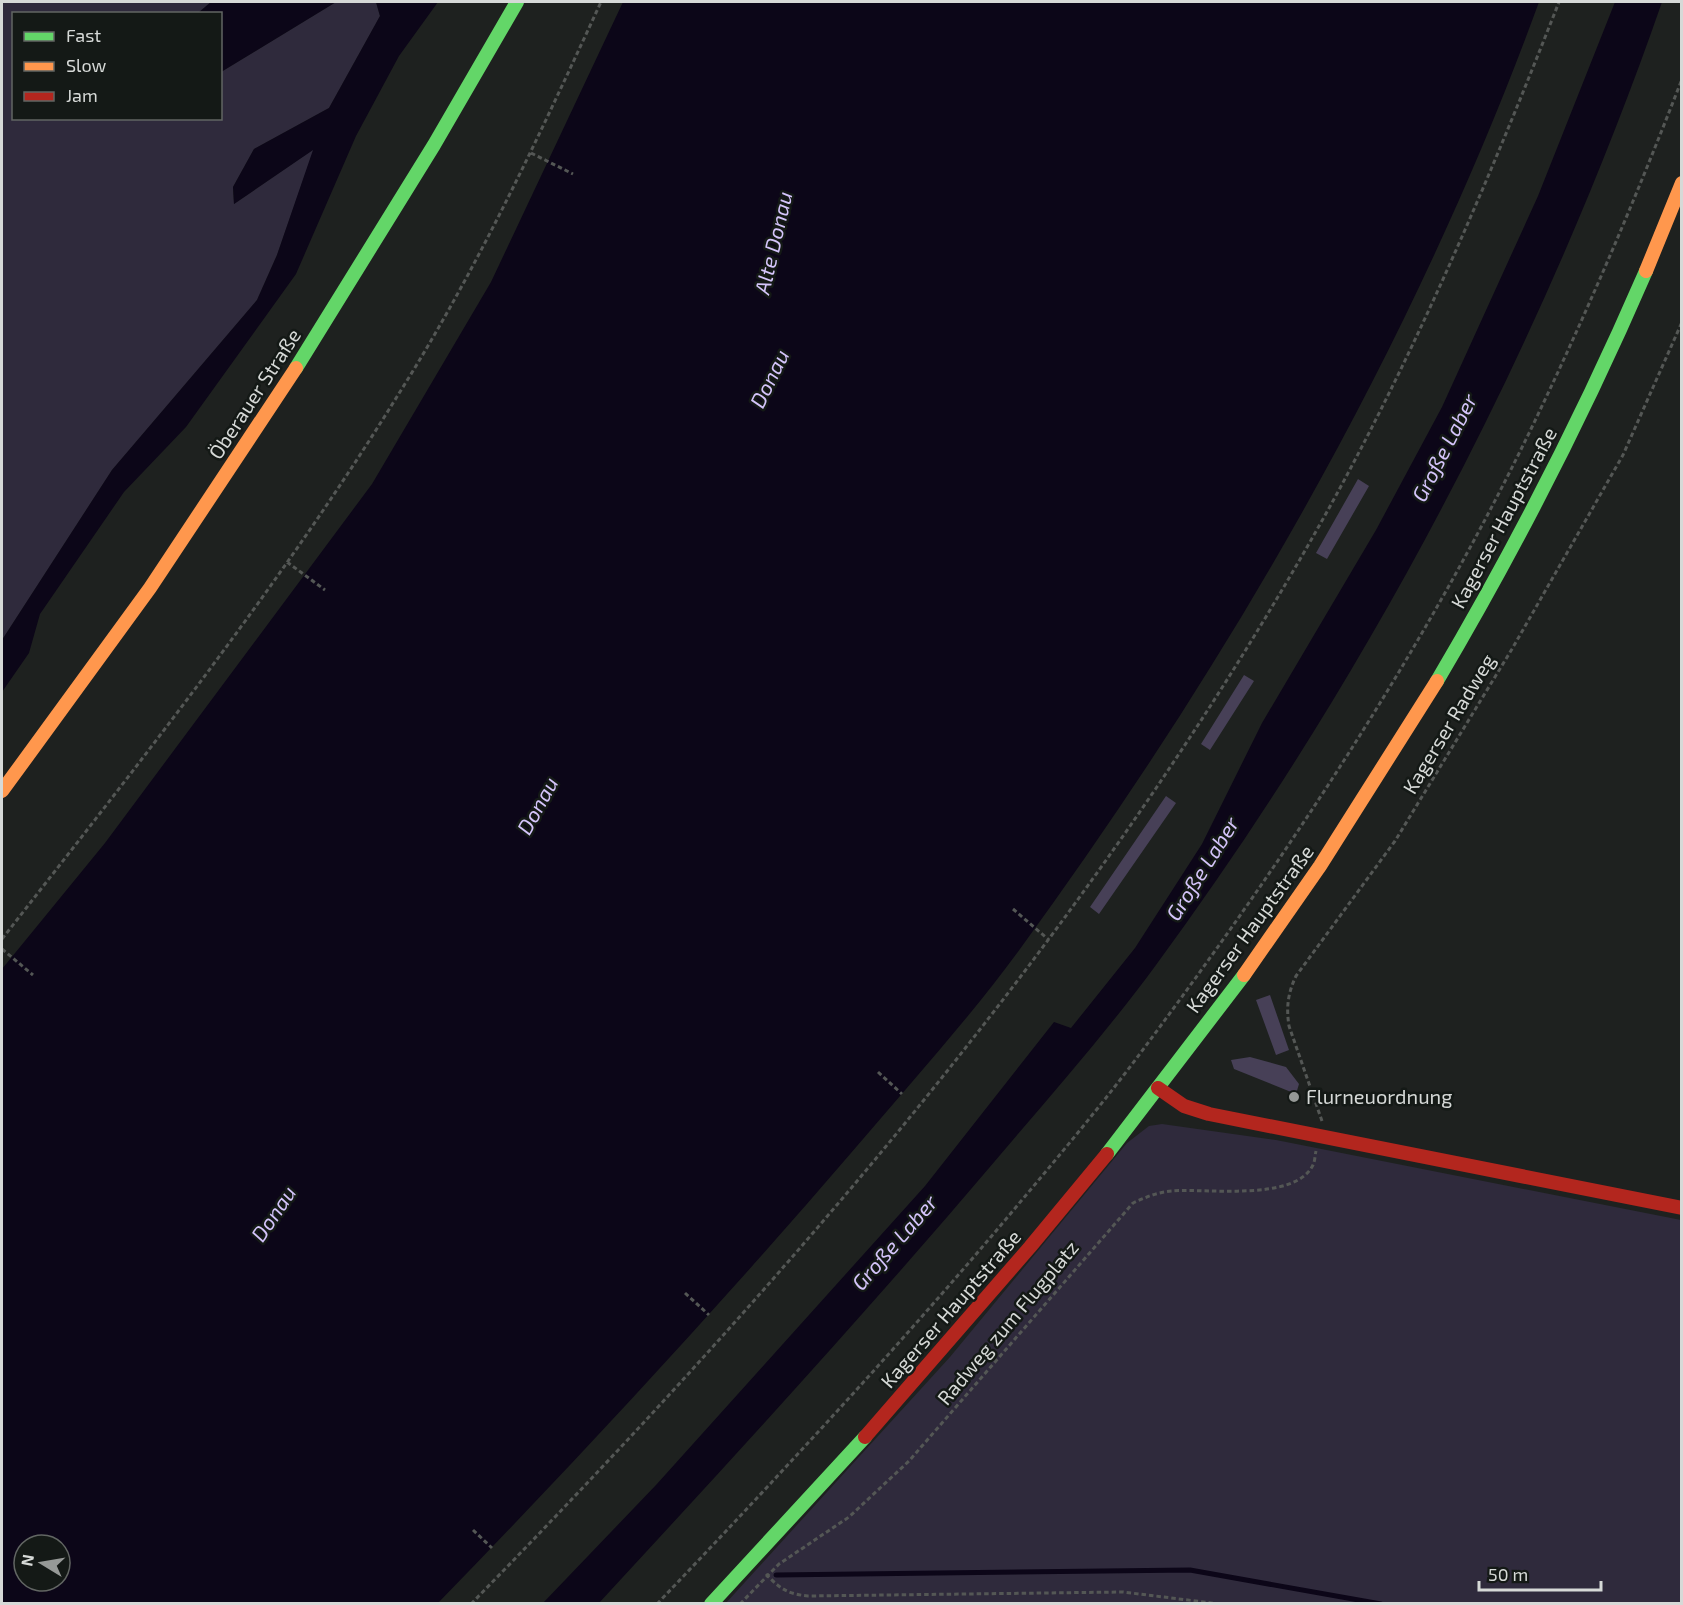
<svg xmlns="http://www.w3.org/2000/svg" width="1683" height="1605" font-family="'Exo 2',sans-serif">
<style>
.green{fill:#2f2a3c}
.forest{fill:#474057}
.water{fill:#0c0618;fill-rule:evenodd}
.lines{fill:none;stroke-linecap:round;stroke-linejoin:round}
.stream{stroke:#0c0618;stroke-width:5}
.path{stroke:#545755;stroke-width:3;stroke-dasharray:4.5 3;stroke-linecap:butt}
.fast{stroke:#63d668;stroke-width:14}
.slow{stroke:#ff974d;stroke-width:14}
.jam{stroke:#b3261e;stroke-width:14}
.poi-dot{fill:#969997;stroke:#141916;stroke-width:2}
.labels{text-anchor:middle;stroke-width:5;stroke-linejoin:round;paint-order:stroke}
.street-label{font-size:20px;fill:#d6d9d7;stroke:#141916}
.poi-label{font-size:20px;fill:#d6d9d7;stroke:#141916;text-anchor:start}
.water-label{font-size:21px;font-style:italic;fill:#d4c4fa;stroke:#141916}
</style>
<rect width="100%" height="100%" fill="#1e211f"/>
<!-- green -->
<path class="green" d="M2,2H211L198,13L14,14V118H220L221,72L336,2H376L380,16L329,108L254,149L233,187L234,204L314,149L277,255L257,300L112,470L2,640Z
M1162,1124L1276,1140L1681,1220V1603L725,1604L950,1357L1127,1143L1149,1126Z"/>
<!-- forest -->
<path class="forest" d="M1358,479L1369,486L1327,559L1316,553Z
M1244,675L1254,681L1210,750L1201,744Z
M1166,796L1176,803L1099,914L1090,907Z
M1270,995L1289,1050L1276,1055L1256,1000Z
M1250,1057L1286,1067L1299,1084L1296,1094L1234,1069L1231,1060Z"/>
<!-- water -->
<path class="water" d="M211,2H336L221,72L220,14L198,13Z
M376,2H438L399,56L356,136L296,274L186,427L124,492L40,614L29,653L2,692V640L112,470L257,300L277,255L313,150L234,204L233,187L254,149L329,108L380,16Z
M623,2H1539C1415,341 1233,657 1020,949C968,1020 908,1086 851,1153C718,1308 580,1457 438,1603H2V969L105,843L372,484L491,282ZM24,1545H60V1581H24Z
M1615,2H1662C1544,342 1370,674 1156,965C1106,1033 1050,1096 995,1161C867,1312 733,1458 599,1603H543L656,1485L925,1186L1054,1022L1071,1028L1135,948L1202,844L1262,723L1376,530L1442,407L1538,196Z"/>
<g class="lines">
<!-- stream -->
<path class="stream" d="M776,1575L1190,1570L1381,1604"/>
<!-- path -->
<path class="path" d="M531,153L573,174
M287,562L325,590
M1013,909L1049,940
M2,939C140,762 280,586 398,395C477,270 539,136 601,2
M2,949L33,975
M878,1072L902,1094
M1322,1121L1289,1026C1286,1007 1288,993 1296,976L1395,841L1512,649L1623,455L1682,322
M685,1293L709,1315
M473,1530L492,1548
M766,1574C780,1589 788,1594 808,1596L1123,1592L1220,1604
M471,1604C795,1272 1101,917 1328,510C1418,347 1491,175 1559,2
M657,1604C775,1480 891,1355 1001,1225C1047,1170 1093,1116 1136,1059C1284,861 1423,652 1531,429C1586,315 1636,198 1682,79
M740,1604L779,1564L849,1517L909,1461L1133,1203C1146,1197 1158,1192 1172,1191C1207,1188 1295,1202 1313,1165C1315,1161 1315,1155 1316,1151"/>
<!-- fast -->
<path class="fast" d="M296,368L434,145L517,2
M1437,681C1515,549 1585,412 1646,271
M1107,1154L1244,975
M711,1604L865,1437"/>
<!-- slow -->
<path class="slow" d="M1646,271L1682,183
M2,791L150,588L296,368
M1244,975L1320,866L1437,681"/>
<!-- jam -->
<path class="jam" d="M1158,1088L1184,1106L1209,1114L1682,1208
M865,1437L1030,1247L1107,1154"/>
</g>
<!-- markers -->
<circle class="poi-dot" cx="1294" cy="1097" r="6"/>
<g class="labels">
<!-- street labels -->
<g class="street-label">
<text transform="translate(255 394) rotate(-57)" y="7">Öberauer Straße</text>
<text transform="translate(1504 518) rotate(-62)" y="7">Kagerser Hauptstraße</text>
<text transform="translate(1449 724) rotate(-59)" y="7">Kagerser Radweg</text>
<text transform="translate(1250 929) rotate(-54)" y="7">Kagerser Hauptstraße</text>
<text transform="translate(951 1309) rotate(-49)" y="7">Kagerser Hauptstraße</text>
<text transform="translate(1008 1323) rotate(-50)" y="7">Radweg zum Flugplatz</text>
</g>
<!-- poi labels -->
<g class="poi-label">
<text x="1306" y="1104">Flurneuordnung</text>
</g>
<!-- water labels -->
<g class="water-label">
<text transform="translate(774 243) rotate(-77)" y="7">Alte Donau</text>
<text transform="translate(770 379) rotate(-64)" y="7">Donau</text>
<text transform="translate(1445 448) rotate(-63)" y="7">Große Laber</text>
<text transform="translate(538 806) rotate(-61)" y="7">Donau</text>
<text transform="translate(1203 869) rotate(-58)" y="7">Große Laber</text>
<text transform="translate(274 1214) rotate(-56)" y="7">Donau</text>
<text transform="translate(895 1243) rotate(-49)" y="7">Große Laber</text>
</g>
</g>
<!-- border -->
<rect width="1683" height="1605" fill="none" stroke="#d6d9d7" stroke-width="6"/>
<!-- legend -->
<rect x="12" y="12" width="210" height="108" fill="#141916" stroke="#626663" stroke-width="1.5"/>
<rect x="24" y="32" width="30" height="9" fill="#63d668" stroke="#626663" stroke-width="1.5"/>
<text x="66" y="42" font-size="18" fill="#d6d9d7">Fast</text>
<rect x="24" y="62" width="30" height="9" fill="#ff974d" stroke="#626663" stroke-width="1.5"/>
<text x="66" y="72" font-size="18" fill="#d6d9d7">Slow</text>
<rect x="24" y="92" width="30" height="9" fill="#b3261e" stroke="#626663" stroke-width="1.5"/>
<text x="66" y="102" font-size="18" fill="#d6d9d7">Jam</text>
<!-- north arrow -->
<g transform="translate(42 1563) rotate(281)"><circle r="28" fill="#141916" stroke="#626663" stroke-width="1.5"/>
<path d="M0-4.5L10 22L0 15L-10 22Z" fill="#969997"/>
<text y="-9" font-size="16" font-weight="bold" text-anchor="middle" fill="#d6d9d7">N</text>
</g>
<!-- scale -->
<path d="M1479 1581v9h122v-9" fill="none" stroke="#d6d9d7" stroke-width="3"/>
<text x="1488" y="1581" font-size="18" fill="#d6d9d7" stroke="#141916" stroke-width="4.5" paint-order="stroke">50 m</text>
</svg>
